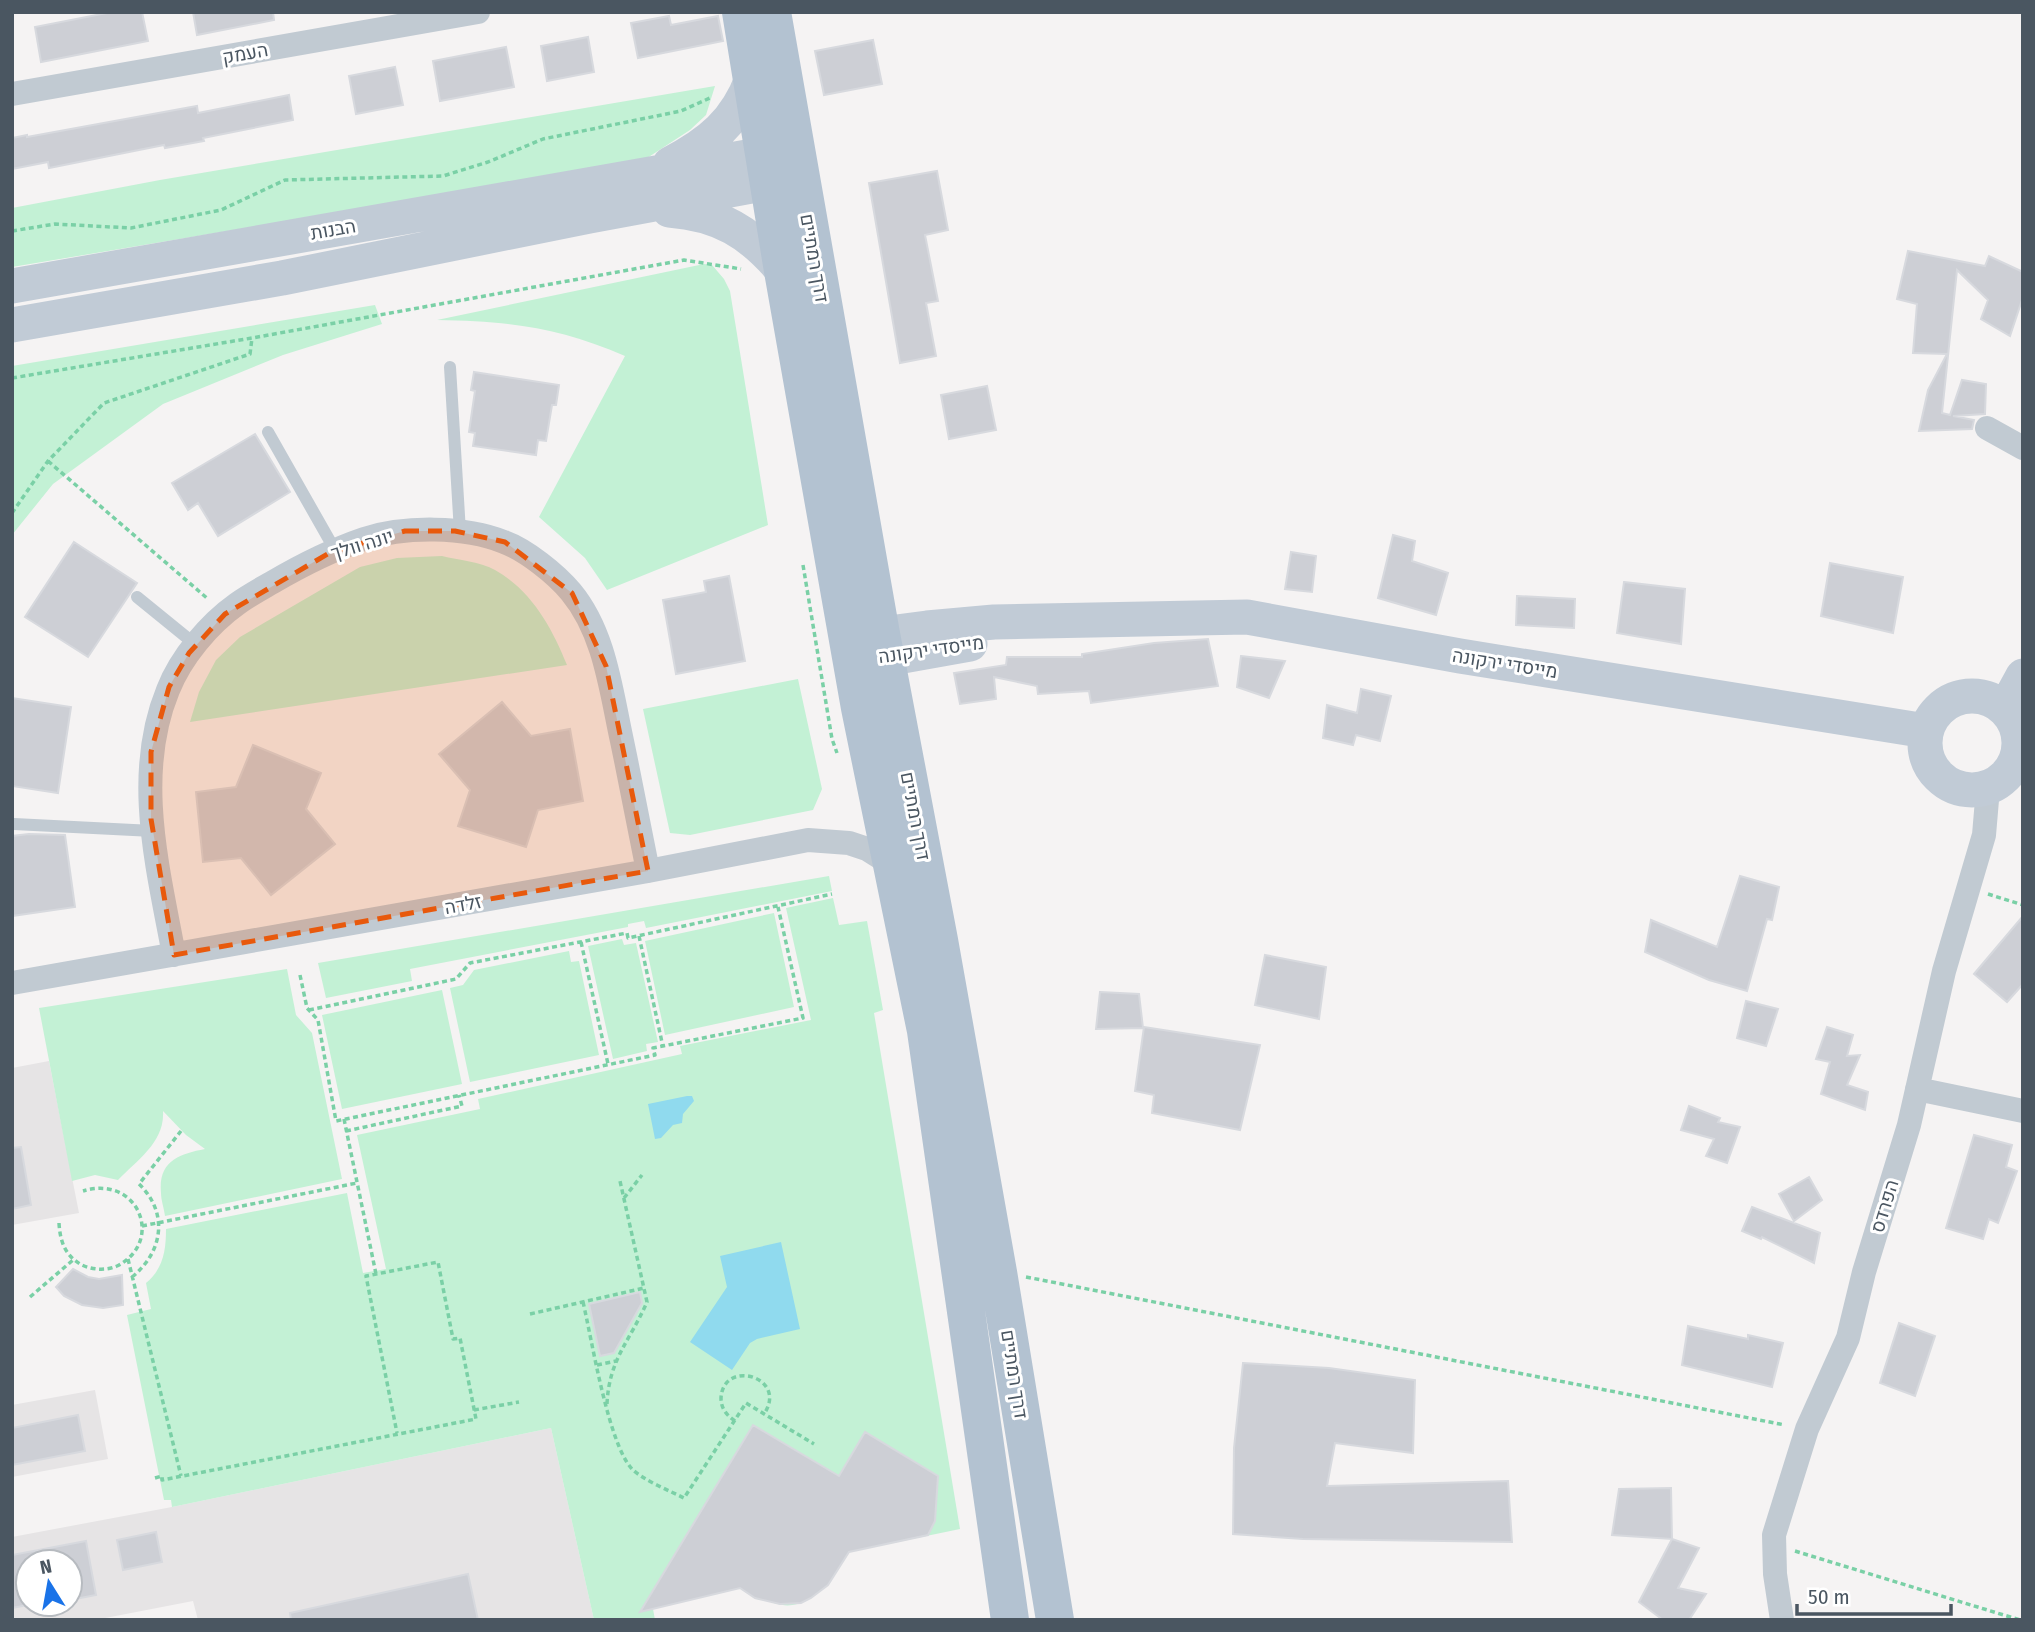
<svg xmlns="http://www.w3.org/2000/svg" width="2035" height="1632" font-family="'Fira Sans Condensed',Heebo,sans-serif">
<style>
.education{fill:#e6e4e5;fill-rule:evenodd}
.green{fill:#c3f1d5}
.water{fill:#90daee}
.building{fill:#cdcfd5;stroke:#d7d9de;stroke-width:2}
.lines{fill:none;stroke-linecap:round;stroke-linejoin:round}
.path{stroke:#7ad0a6;stroke-width:3.5;stroke-dasharray:5 3.5;stroke-linecap:butt}
.lane{stroke:#c1cad2;stroke-width:12}
.street{stroke:#c1cad2;stroke-width:24}
.secondary{stroke:#c1cbd6;stroke-width:35}
.primary{stroke:#b3c2d1;stroke-width:38}
.marked{fill:#e8590c;fill-opacity:0.2;stroke:#e8590c;stroke-width:5;stroke-dasharray:14 9;stroke-linejoin:round}
.labels{text-anchor:middle;stroke-width:6;stroke-linejoin:round;paint-order:stroke}
.street-label{font-size:19px;fill:#4a5661;stroke:#fff}
</style>
<rect width="100%" height="100%" fill="#f5f3f3"/>
<!-- education -->
<path class="education" d="M49,1061L79,1213L12,1225V1068Z
M95,1390L108,1459L12,1477V1405Z
M551,1428L594,1620H198L193,1601L95,1620H12V1537L172,1507ZM28,1562H70V1604H28Z"/>
<!-- green -->
<path class="green" d="M715,86L706,115L690,130L641,162L12,267V208L160,180Z
M704,264L712,265L724,279L730,291L768,525L607,590L585,558L539,517L625,356C559,327 508,321 437,320Z
M375,305L382,324L283,355L163,404L53,484L12,535V366Z
M442,556C458,560 481,562 495,570C532,591 552,628 567,665L190,722L199,692L216,660L240,637L360,567L397,558Z
M798,679L822,789L813,810L690,835L670,833L643,709Z
M829,876L832,891L646,928L644,921L628,924V927L410,969L412,981L326,998L318,963Z
M833,898L839,925L867,921L883,1010L874,1013L960,1529L849,1552C829,1583 804,1623 761,1597L759,1600L729,1582L718,1585L720,1593L653,1609L655,1620H594L551,1428L172,1507L171,1500H164L127,1315L151,1309L146,1283C163,1269 166,1251 166,1229L347,1193L363,1273L386,1269L357,1135L480,1109L478,1099L682,1054L680,1046L811,1020L786,908Z
M774,913L794,1007L665,1035L645,941Z
M622,939L624,945L636,943L658,1042L646,1044L647,1051L613,1059L588,946Z
M569,951L571,962L579,961L599,1055L470,1082L450,988L463,985L474,970Z
M287,969L296,1015L312,1033L342,1179L165,1216C164,1208 161,1200 161,1193C158,1161 179,1154 205,1149L186,1135L163,1111C165,1142 137,1160 118,1180L95,1175L72,1181L39,1008Z
M442,990L462,1084L342,1109L322,1015Z"/>
<!-- water -->
<path class="water" d="M687,1096H692L694,1101L683,1114L682,1123L673,1125L661,1138L655,1139L648,1104Z
M781,1242L800,1329L757,1339L750,1343L732,1370L690,1342L727,1287L720,1256Z"/>
<!-- building -->
<path class="building" d="M112,12H142L148,41L41,62L35,27Z
M193,12H273L274,20L197,35Z
M669,16L671,25L718,16L723,41L638,58L631,23Z
M588,37L594,72L547,81L541,46Z
M873,40L882,84L824,95L815,51Z
M506,47L514,87L440,101L433,61Z
M395,67L403,105L356,114L349,76Z
M289,95L293,120L203,138L204,141L165,148L164,145L49,168L48,162L12,169V138L27,135V137L197,106L198,113Z
M937,171L948,230L925,235L938,301L926,303L936,356L900,363L869,183Z
M1908,251L1985,266L1989,256L2023,272V297L2010,336L1981,319L1988,300L1957,270L1942,413L1950,415L1962,380L1986,384L1985,414L1953,416L1974,420L1972,429L1919,431L1928,390L1947,354L1913,353L1917,304L1897,299Z
M474,372L559,385L556,405H552L546,441L538,440L536,455L473,446L475,433L469,432L475,391L471,390Z
M987,386L996,430L949,439L941,395Z
M255,434L290,492L218,536L198,503L188,510L172,483Z
M1393,535L1415,541L1412,561L1448,573L1436,615L1378,598Z
M74,542L137,583L88,657L25,617Z
M1291,552L1316,556L1312,592L1285,589Z
M1830,563L1903,577L1893,633L1821,616Z
M729,576L745,661L676,674L663,600L706,592L704,581Z
M1624,582L1685,589L1681,644L1617,633Z
M1517,596L1575,599L1574,628L1516,625Z
M1208,639L1218,686L1091,703L1089,691L1038,694L1037,686L994,677L996,699L960,704L954,673L1006,665L1007,657H1082V654L1154,643Z
M1241,656L1285,661L1269,698L1237,687Z
M1361,689L1391,696L1380,741L1356,735L1353,745L1323,738L1327,705L1357,713Z
M12,698L71,707L58,793L12,786Z
M502,702L531,736L570,729L583,801L538,810L526,847L458,826L470,790L439,754Z
M253,745L321,773L306,809L335,844L271,895L241,858L203,862L196,792L236,787Z
M29,834L65,835L75,907L12,916V836Z
M1740,876L1779,887L1772,920L1767,919L1747,991L1709,980L1645,952L1651,920L1717,947Z
M2023,916V984L2007,1002L1974,974Z
M1265,955L1326,967L1319,1019L1255,1005Z
M1100,992L1139,994L1143,1028L1096,1029Z
M1746,1001L1778,1009L1766,1046L1737,1038Z
M1144,1027L1260,1045L1240,1130L1152,1113L1154,1095L1135,1091Z
M1827,1027L1853,1035L1847,1056L1860,1055L1847,1085L1868,1092L1865,1110L1821,1094L1830,1062L1816,1059Z
M1689,1106L1720,1118L1718,1122L1740,1127L1727,1163L1706,1156L1714,1139L1681,1130Z
M1974,1135L2012,1145L2006,1167L2017,1171L1998,1223L1989,1219L1983,1239L1946,1228Z
M21,1147L31,1205L12,1209V1148Z
M1809,1177L1822,1200L1794,1221L1779,1194Z
M1752,1207L1820,1233L1814,1263L1762,1237L1761,1239L1742,1231Z
M73,1269L88,1277L99,1279L122,1275L123,1305L103,1308L82,1305L64,1296L56,1287Z
M640,1292L642,1303L614,1353L600,1356L589,1304Z
M1899,1323L1935,1336L1915,1396L1880,1383Z
M1688,1326L1748,1339V1335L1783,1343L1772,1387L1682,1365Z
M1243,1363L1329,1368L1415,1380L1413,1453L1335,1443L1327,1486L1508,1481L1512,1542L1303,1539L1233,1534L1234,1448Z
M78,1415L85,1451L12,1465V1428Z
M753,1425L839,1476L865,1432L938,1476L935,1521L928,1535L849,1552L828,1585L811,1598L801,1603L780,1604L755,1598L740,1588L640,1612Z
M1671,1488L1672,1539L1612,1535L1619,1489Z
M156,1532L162,1562L123,1570L117,1540Z
M1672,1539L1699,1548L1678,1588L1706,1594L1689,1620H1663L1639,1602Z
M86,1541L96,1595L70,1600V1562H28V1605L12,1608V1555Z
M468,1574L478,1620H291L290,1613Z"/>
<g class="lines">
<!-- path -->
<path class="path" d="M12,231L55,224L131,228L221,210L285,180L443,176L488,162L543,139L681,111L710,98
M12,378L252,338L684,260L741,269
M48,461L208,599
M12,513L48,461L104,403L250,354L252,338
M803,565L832,739L837,753
M1988,894L2023,905
M639,936L663,1047
M581,942L608,1064
M300,975L307,1008L318,1020L336,1121L655,1055L653,1048L803,1018L778,907
M309,1010L456,979L470,963L627,933L628,938L832,894
M344,1119L376,1274
M346,1131L462,1106L459,1095
M624,1198L642,1175
M59,1223C60,1240 64,1254 80,1264C91,1270 106,1271 117,1266C165,1242 139,1174 83,1191
M142,1226L357,1183
M128,1259L181,1476
M132,1277C163,1252 169,1213 139,1184L181,1131
M1026,1277L1785,1425
M30,1297L73,1260
M583,1302C592,1340 608,1443 632,1469C643,1480 670,1491 684,1498L746,1403L814,1444
M530,1314L644,1288
M597,1365L616,1361
M607,1404C609,1359 630,1341 647,1302L620,1181
M474,1410L519,1402
M735,1421C726,1415 721,1408 721,1398C723,1358 789,1377 764,1414
M155,1478L162,1476V1480L476,1419L460,1338L453,1339L438,1262L366,1276L397,1433
M1795,1551L2020,1620"/>
<!-- lane -->
<path class="lane" d="M450,367L460,532
M268,432L335,550
M137,597L196,645
M14,824L153,831"/>
<!-- street -->
<path class="street" d="M12,94L478,12
M1987,428L2023,448
M174,955C158,868 133,775 168,690C181,657 209,624 237,604C248,596 261,589 273,582C302,565 332,550 364,539C404,526 465,526 504,542C526,550 556,574 571,592C605,633 611,691 622,741C631,784 639,827 648,871
M12,983L648,871L808,840L849,843L867,849L894,866
M1917,1089L2023,1111
M1782,1620L1775,1574L1774,1535L1807,1429L1848,1338L1864,1272L1909,1125L1944,971L1984,835L1988,788"/>
<!-- secondary -->
<path class="secondary" d="M670,164C710,143 736,122 752,79
M669,210C720,214 750,232 783,271
M12,286L764,154L792,161
M12,325L282,278L589,216L768,183L793,166
M860,649L881,634L927,628L994,622L1247,617L1460,656L1926,731
M856,656L886,659L970,644
M1925 743a47 47 0 1 1 94 0a47 47 0 1 1-94 0Z
M2005,709L2023,676"/>
<!-- primary -->
<path class="primary" d="M741,12L783,271L860,708L926,1031L1010,1620
M772,12L881,634L939,940L998,1272L1055,1620"/>
</g>
<!-- marked area -->
<path class="marked" d="M405,531H455L505,542L572,593L606,666L648,871L174,955L151,819V752L169,687L189,653L225,614L331,552Z"/>
<g class="labels">
<!-- street labels -->
<g class="street-label">
<text transform="translate(245 53) rotate(-10)" y="7">העמק</text>
<text transform="translate(333 229) rotate(-10)" y="7">הבנות</text>
<text transform="translate(815 258) rotate(80)" y="7">דרך רמתיים</text>
<text transform="translate(362 544) rotate(-17)" y="7">יונה וולך</text>
<text transform="translate(931 649) rotate(-8)" y="7">מייסדי ירקונה</text>
<text transform="translate(1505 663) rotate(9)" y="7">מייסדי ירקונה</text>
<text transform="translate(916 816) rotate(79)" y="7">דרך רמתיים</text>
<text transform="translate(463 904) rotate(-10)" y="7">זלדה</text>
<text transform="translate(1884 1206) rotate(-73)" y="7">הפרדס</text>
<text transform="translate(1015 1374) rotate(81)" y="7">דרך רמתיים</text>
</g>
</g>
<!-- border -->
<rect width="2035" height="1632" fill="none" stroke="#4a5661" stroke-width="28"/>
<!-- north arrow -->
<g transform="translate(49 1583) rotate(349)"><circle r="33" fill="#ffffff" stroke="#b7bbc0" stroke-width="2"/>
<path d="M0-5L12 26L0 18L-12 26Z" fill="#1a73e8"/>
<text y="-10" font-size="19" font-weight="bold" text-anchor="middle" fill="#4a5661">N</text>
</g>
<!-- scale -->
<path d="M1797 1604v10h154v-10" fill="none" stroke="#4a5661" stroke-width="3.5"/>
<text x="1808" y="1604" font-size="21" fill="#4a5661" stroke="#ffffff" stroke-width="5" paint-order="stroke">50 m</text>
</svg>
